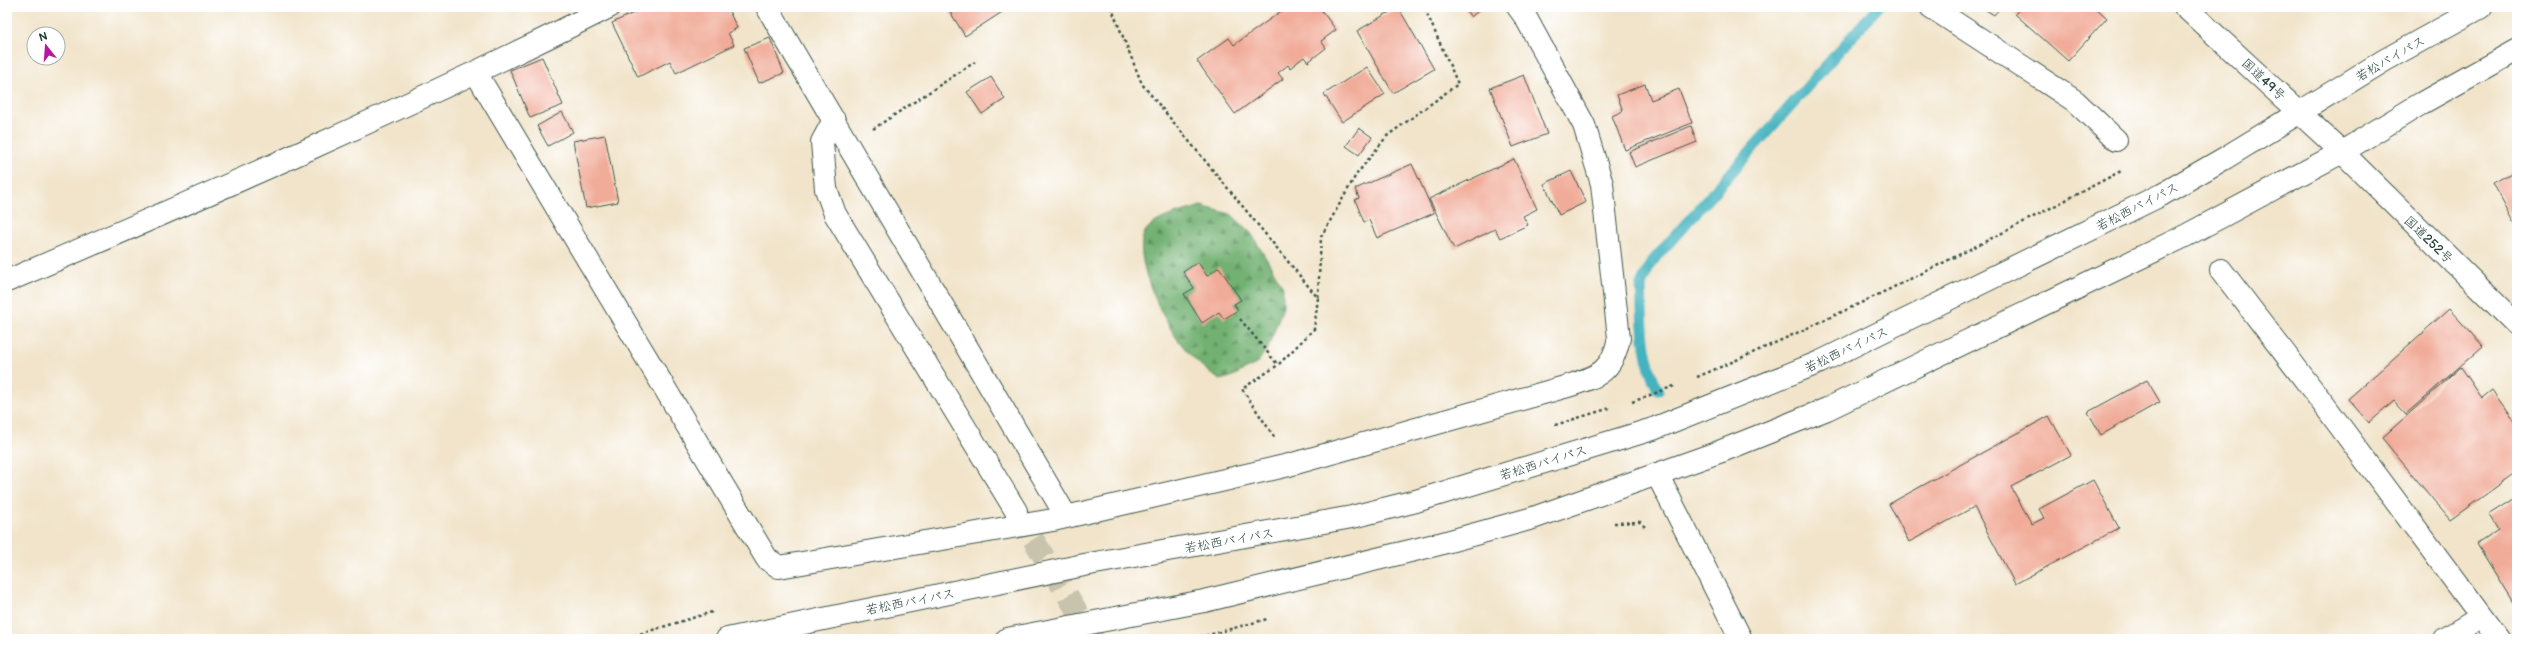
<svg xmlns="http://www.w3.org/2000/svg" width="2524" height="646" font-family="'Balsamiq Sans','Klee One',sans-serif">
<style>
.forest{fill:url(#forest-firs);stroke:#487753}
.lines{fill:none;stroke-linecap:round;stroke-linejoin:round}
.stream{stroke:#44b3bf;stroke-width:11}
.building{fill:#f1ac99}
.minor-tunnel{stroke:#c7c3ac;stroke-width:22;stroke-dasharray:22 11;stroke-linecap:butt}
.minor-casing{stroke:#3e564a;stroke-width:24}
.highway-casing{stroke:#3e564a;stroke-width:24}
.path{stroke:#3e564a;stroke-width:2.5;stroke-dasharray:3 3;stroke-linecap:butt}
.minor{stroke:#fff;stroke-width:22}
.highway{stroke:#fff;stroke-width:22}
.labels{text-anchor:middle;stroke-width:3;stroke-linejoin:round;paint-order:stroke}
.street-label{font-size:13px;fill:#1f3d34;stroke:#fff}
</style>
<defs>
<pattern id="forest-firs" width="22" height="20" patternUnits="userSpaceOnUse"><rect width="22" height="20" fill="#72b172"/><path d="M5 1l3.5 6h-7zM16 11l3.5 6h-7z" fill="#5d915e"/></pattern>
</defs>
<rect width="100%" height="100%" fill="#fff"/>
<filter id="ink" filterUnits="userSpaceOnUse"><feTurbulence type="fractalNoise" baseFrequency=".025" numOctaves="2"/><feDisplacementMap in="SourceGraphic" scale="8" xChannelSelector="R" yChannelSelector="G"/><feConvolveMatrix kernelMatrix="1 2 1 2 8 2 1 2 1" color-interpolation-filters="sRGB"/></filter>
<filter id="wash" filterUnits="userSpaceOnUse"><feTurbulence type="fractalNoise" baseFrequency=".012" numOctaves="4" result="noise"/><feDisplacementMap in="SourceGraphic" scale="16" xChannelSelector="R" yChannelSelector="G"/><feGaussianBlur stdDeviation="0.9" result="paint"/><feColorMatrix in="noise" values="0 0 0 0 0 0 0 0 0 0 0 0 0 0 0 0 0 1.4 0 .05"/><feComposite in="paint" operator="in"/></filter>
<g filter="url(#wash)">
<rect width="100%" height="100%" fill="#f1e4ca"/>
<!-- forest -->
<path class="forest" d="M1201,206L1231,214L1251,233L1283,287V307L1268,348L1256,364L1231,377L1220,380C1205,370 1193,359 1182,345C1166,327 1126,249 1148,228C1162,215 1184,212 1201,206Z"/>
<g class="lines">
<!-- stream -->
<path class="stream" d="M1658,390C1641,355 1643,323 1641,285L1651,263L1878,7"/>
</g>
<g id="blocks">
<!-- building -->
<path class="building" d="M646,7H727L737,28L728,33L734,45L676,73L670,61L638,77L612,23Z
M947,7H1010L965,36Z
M1287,7H1319L1336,30L1321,41L1326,48L1308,62L1304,57L1290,68L1288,65L1278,73L1283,79L1235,114L1197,61L1229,38L1234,45Z
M1398,7L1434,69L1393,93L1357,31Z
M1463,7H1483L1471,17Z
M1981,7H2001L1994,15Z
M2021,7H2095L2107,18L2068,61L2015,14Z
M770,38L784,73L759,83L744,48Z
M542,57L563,105L530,118L510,70Z
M1367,67L1385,94L1342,122L1324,94Z
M1524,75L1547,134L1513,147L1490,88Z
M991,77L1005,99L982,114L967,92Z
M1645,84L1651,100L1679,89L1692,123L1625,150L1612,116L1623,111L1617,95Z
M562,112L573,132L548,146L537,126Z
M1691,126L1697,142L1635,167L1629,152Z
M1359,128L1372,137L1359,155L1346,146Z
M605,135L618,202L586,208L573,141Z
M1514,159L1537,209L1523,216L1528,225L1500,238L1495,229L1454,249L1429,199Z
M1412,164L1434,213L1377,238L1369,220L1364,222L1355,200L1359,198L1355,189Z
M2517,164V227L2493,183L2515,171L2512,166Z
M1571,171L1586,202L1559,215L1544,184Z
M1198,262L1207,276L1219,267L1241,300L1234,304L1238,310L1224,319L1219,312L1202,323L1184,294L1194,288L1183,272Z
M2449,309L2483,346L2406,414L2394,401L2369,423L2348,399Z
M2461,367L2482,398L2492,390L2517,425V472L2450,520L2382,438Z
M2147,380L2160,402L2101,435L2088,412Z
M2049,416L2071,455L2011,487L2032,524L2044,518L2039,509L2093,480L2119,528L2015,584L1974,507L1909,542L1889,504Z
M2517,497V609L2477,544L2498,530L2489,515Z"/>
</g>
</g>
<g filter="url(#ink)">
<use href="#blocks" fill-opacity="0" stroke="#3e564a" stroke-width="1"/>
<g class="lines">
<!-- minor-tunnel -->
<path class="minor-tunnel" d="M1016,511L1094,639"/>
<!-- minor casing -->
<g class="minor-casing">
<path id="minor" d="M767,7L1066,516
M1931,7L2075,101L2116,140
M476,73L767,559L779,567L1053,520L1289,465L1568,386C1599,376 1612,372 1619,338L1602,184L1584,125L1526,18L1518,7
M834,120L822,142L826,189L835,214L1016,511
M2221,270L2325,406L2498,639
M7,281C210,194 412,106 609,7
M1657,474L1741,639
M2445,639L2481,617"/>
</g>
<!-- highway casing -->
<g class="highway-casing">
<path id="highway" d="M2185,7L2342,152L2517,325
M727,639L1084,565L1352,517L1416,501L1653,429L1820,362L2161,195L2225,158L2385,60L2481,7
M1007,639L1204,601L1439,544L1533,518L1719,452L1827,409L2185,236L2342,152L2422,103L2517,50"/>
</g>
<!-- path -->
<path class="path" d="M1111,7L1142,84L1318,298L1314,329L1278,365L1242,389L1275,438
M873,129L975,62
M1318,297L1321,237L1356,175L1387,136L1458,84L1424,7
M1240,319L1278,365
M1697,377C1843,315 1983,244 2123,170
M1632,402L1674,386
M1555,425L1610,408
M1614,523L1640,522L1647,529
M623,639L712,612
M1194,639L1267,619"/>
<!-- minor -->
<use href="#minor" class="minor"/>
<!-- highway -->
<use href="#highway" class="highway"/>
</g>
</g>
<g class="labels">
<!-- street labels -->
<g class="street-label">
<text transform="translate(2390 58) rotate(-30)" y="5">若松バイパス</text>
<text transform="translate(2264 79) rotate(43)" y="5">国道49号</text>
<text transform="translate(2137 206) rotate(-27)" y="5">若松西バイパス</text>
<text transform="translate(2429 239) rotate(44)" y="5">国道252号</text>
<text transform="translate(1846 349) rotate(-25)" y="5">若松西バイパス</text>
<text transform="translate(1543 462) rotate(-17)" y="5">若松西バイパス</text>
<text transform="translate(1229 540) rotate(-10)" y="5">若松西バイパス</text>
<text transform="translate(910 601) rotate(-11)" y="5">若松西バイパス</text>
</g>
</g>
<!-- margin -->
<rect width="2524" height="646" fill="none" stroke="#fff" stroke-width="24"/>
<!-- north arrow -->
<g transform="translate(46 46) rotate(343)"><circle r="19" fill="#ffffff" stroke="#a5b1ae"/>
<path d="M0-3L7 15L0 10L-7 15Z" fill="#b5179e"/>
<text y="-6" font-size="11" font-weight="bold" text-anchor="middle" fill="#1f3d34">N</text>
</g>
</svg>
